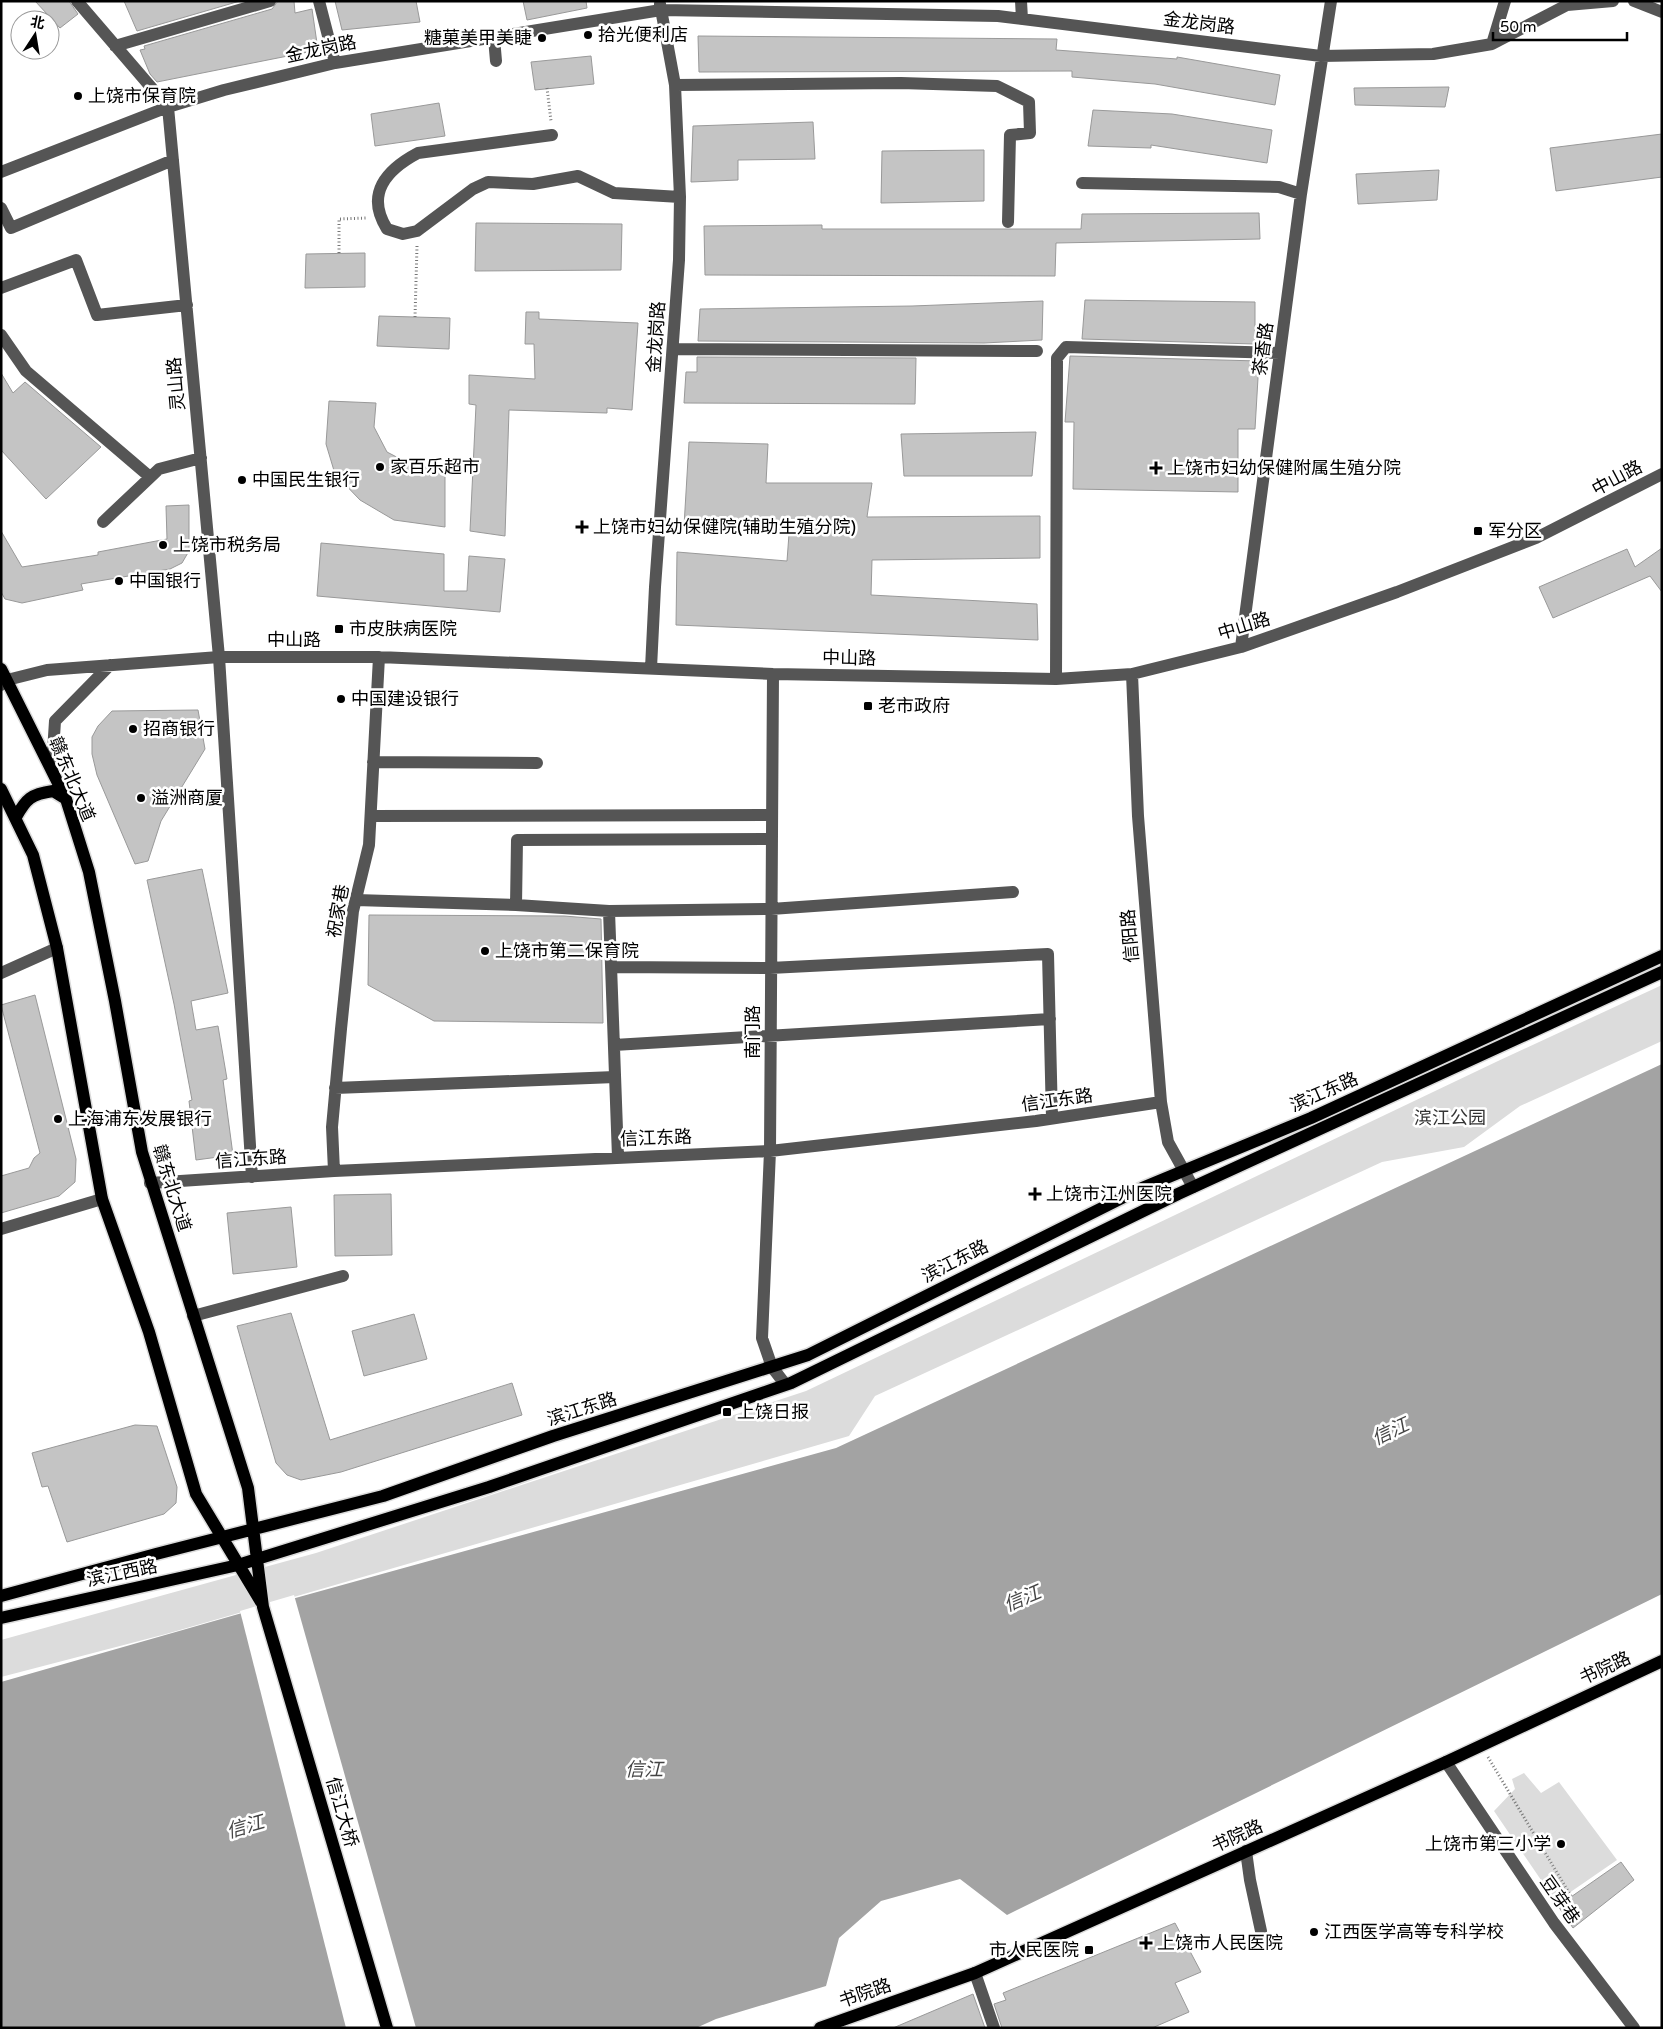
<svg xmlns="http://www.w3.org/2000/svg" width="1663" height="2029" font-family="'Varela Round','Noto Sans SC',sans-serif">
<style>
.green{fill:#dcdcdc}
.water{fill:#a3a3a3}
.pier{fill:#fff}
.building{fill:#c4c4c4;stroke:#999}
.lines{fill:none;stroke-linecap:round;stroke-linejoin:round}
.major-casing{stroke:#dbdbdb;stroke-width:15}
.path{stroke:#777;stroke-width:3;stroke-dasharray:1 2.5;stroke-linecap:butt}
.minor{stroke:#555;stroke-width:12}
.major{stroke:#000;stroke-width:12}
.poi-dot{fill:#000;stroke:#fff;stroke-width:2}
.labels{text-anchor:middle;stroke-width:5;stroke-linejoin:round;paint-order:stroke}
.street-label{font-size:18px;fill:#000;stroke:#fff}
.poi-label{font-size:18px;fill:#000;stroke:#fff;text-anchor:start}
.park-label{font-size:18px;fill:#333;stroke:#fff}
.water-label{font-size:19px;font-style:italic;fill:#444;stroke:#fff}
</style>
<rect width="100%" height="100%" fill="#fff"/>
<!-- green -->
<path class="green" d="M1662,985V1041L1520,1106L1464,1147L1382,1162L875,1396L849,1436L166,1634L1,1677V1640L316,1553L806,1391L1498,1061Z
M1524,1773L1541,1793L1559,1782L1617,1860L1556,1902L1494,1811L1515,1789L1512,1779Z"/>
<!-- water -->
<path class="water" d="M1662,1064V1594L1007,1915L960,1879L881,1901L839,1938L826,1986L716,2019L696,2028H1V1682L263,1607L836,1448Z"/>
<!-- pier -->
<path class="pier" d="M294,1595L416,2028H346L240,1611Z"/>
<!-- building -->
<path class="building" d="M35,1H69L78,14L60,28Z
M124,1H240L137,31Z
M278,1H294L295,13L312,9L318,50L157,82L150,74L140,50L145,49L144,46L272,9Z
M335,1H416L420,22L342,30Z
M523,1H586L587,8L527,20Z
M698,36L1057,39L1056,50L1177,59V57L1280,75L1275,105L1155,84L1072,77V71L699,72Z
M591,56L594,84L535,90L531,62Z
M1449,87L1445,107L1355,105L1354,88Z
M439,103L445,136L375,146L371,114Z
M1093,110L1172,114L1272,130L1267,163L1151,145V148L1088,146Z
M813,122L815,159L738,160V180L691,182L693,126Z
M1662,134V177L1556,191L1550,148Z
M984,150V201L881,203L882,151Z
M1439,170L1437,200L1358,204L1356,174Z
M1259,213L1260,239L1056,243L1055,276L705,275L704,226L822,225V229H1081L1082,214Z
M476,223L622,224L621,270L475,271Z
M365,253V287L305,288L306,254Z
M1085,300L1255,302V344L1082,339Z
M1043,301L1042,340L984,343L698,341L700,309L912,306Z
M526,312H539V319L638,323L632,410L607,408V413L509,410L505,536L470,531L476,405L469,404V375L535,379L534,344H525Z
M379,316L450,318L449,349L377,346Z
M1070,356L1259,361L1255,429H1238V492L1073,489L1074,422H1065Z
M697,357L916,358L915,404L684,403L686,372H697Z
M1,373L13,393L25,382L101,447L46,499L1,450Z
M329,401L376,403L374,427L387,452L410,464L445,471V527L394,520L360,500L335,474L326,444Z
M1036,432L1032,476H904L901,434Z
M689,442L768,444L766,483H872L867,517L1040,516V558L872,560L871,595L1037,604L1038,640L676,625L677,552L787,561L789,534L684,526Z
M189,505V551L182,563L170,569L81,584L83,590L22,603L5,599L1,592V531L22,567L98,555V552L167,539L166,506Z
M321,543L444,554V591H467L469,556L505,559L500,612L317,596Z
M1662,548V592L1650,576L1553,618L1539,587L1627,549L1635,567Z
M198,710L205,749L161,821L148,861L135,864L97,775L92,754V737L98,726L112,711Z
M202,869L228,993L191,1001L196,1030L218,1026L227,1079L223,1080L233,1155L196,1160L189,1101L192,1100L174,1004L147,880Z
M369,915L564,916L601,919L603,1023L434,1021L368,985Z
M35,995L76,1159L75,1182L59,1196L1,1213V1176L29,1168L34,1158L40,1153L1,1005Z
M391,1194L392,1255L335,1256L334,1195Z
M291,1207L297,1267L233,1274L227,1213Z
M291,1313L330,1440L512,1383L522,1415L341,1472L301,1480L287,1475L276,1463L237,1326Z
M414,1314L427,1359L364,1376L352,1331Z
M135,1425L157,1426L177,1487L176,1503L164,1514L67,1542L48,1486L42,1487L32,1453Z
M1621,1862L1634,1880L1573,1928L1558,1906Z
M1175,1923L1201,1972L1175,1983L1189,2012L1152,2028H1002L994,2004L1006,2000L1003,1993Z
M973,1994L985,2028H893Z"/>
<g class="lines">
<!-- major casing -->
<g class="major-casing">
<path id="major" d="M1,669L66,799L89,872L115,1001L142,1152L248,1488L263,1607L387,2028
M1,789L33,855L57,948L102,1199L149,1332L196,1494L261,1602
M16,817C26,799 31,794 53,791L66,799
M1,1596L156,1554L383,1496L553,1436L808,1355L1142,1188L1311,1118L1662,956
M1,1618L238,1565L489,1487L791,1383L1178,1194L1662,972
M820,2028L975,1973L1446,1762L1662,1661"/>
</g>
<!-- path -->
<path class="path" d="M547,88L551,121
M339,253V219L367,218
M415,317L417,246
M1488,1757L1571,1896"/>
<!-- minor -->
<path class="minor" d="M77,1L168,107
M319,1L335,63
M1021,1L1022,19
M1634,1L1662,12
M494,38L496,61
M1492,44L1505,1
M115,46L270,1
M675,85L901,83L997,86L1029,102L1030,133L1010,135L1008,222
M168,107L219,657L252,1177
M552,135L418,153C386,170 365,194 387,229L403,234L417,231L473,189L488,182L533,184L578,176L614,193L680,197
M1,172L168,107L224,90L335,63L661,10L998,16L1321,56L1433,54L1492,44L1567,5L1613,1
M1082,183L1279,187L1301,194
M1,208L11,228L173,160
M1,288L76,260L97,315L187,305
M1,335L26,371L150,477
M673,349L1037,351
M103,522L159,469L201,458
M1241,647L1301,194L1331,1
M651,668L655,587L679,260L680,197L675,85L660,4
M773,674L770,1151L762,1338L772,1367L785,1384
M1132,674L1138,816L1161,1102L1168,1142L1193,1187
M1056,679L1057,358L1066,347L1280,353
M1,685L7,680L47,670L219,657H379L773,674L1056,679L1132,674L1241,647L1397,592L1536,538L1662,474
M373,762L537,763
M52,768L55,721L110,665
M371,816L771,815
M771,839L517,840L516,905L609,911L771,909L1013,892
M356,900L516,905
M609,911L618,1157
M611,967L770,968L1048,954L1052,1118
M1,973L57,948
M614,1045L1050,1019
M335,1088L615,1077
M334,1171L332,1127L341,1029L353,911L369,845L379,657
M150,1183L334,1171L770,1151L1036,1121L1161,1102
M1,1229L102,1199
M193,1316L343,1276
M1446,1762L1554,1923L1634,2028
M1246,1851L1250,1880L1261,1931
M975,1973L994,2028"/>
<!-- major -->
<use href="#major" class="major"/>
</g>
<!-- markers -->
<g class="poi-dot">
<circle cx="588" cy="35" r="5"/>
<circle cx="542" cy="38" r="5"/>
<circle cx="78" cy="96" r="5"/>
<circle cx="380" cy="467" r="5"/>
<path d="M1153.5 460.5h5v5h5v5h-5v5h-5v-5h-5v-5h5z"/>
<circle cx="242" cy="480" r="5"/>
<path d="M579.5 519.5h5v5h5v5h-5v5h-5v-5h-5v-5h5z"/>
<rect x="1473" y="526" width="10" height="10" rx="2.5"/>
<circle cx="163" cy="545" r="5"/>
<circle cx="119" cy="581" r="5"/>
<rect x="334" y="624" width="10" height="10" rx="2.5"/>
<circle cx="341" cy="699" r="5"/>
<rect x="863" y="701" width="10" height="10" rx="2.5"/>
<circle cx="133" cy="729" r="5"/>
<circle cx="141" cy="798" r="5"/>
<circle cx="485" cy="951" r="5"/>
<circle cx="58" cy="1119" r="5"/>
<path d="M1032.5 1186.5h5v5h5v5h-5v5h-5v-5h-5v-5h5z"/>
<rect x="722" y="1407" width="10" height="10" rx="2.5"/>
<circle cx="1561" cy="1844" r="5"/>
<circle cx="1314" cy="1932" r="5"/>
<path d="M1143.5 1935.5h5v5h5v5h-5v5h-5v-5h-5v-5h5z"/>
<rect x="1084" y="1945" width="10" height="10" rx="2.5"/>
</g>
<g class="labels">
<!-- street labels -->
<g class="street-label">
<text transform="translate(1199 23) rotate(7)" y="6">金龙岗路</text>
<text transform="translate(321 49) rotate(-12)" y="6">金龙岗路</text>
<text transform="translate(656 337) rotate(-86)" y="6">金龙岗路</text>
<text transform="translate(1263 349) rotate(-82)" y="6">茶香路</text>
<text transform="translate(176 384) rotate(-95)" y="6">灵山路</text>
<text transform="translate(1617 478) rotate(-28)" y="6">中山路</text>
<text transform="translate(1244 626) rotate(-17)" y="6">中山路</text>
<text x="294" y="646">中山路</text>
<text transform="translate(849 658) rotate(1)" y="6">中山路</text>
<text transform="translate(72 779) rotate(67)" y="6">赣东北大道</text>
<text transform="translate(338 911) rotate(-80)" y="6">祝家巷</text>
<text transform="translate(1130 936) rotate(-95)" y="6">信阳路</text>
<text transform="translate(753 1032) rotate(-90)" y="6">南门路</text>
<text transform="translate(1324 1092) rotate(-24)" y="6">滨江东路</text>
<text transform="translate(1057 1100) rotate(-8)" y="6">信江东路</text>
<text transform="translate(656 1138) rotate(-2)" y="6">信江东路</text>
<text transform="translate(251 1159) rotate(-4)" y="6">信江东路</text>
<text transform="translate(172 1188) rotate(73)" y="6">赣东北大道</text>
<text transform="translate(955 1261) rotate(-27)" y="6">滨江东路</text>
<text transform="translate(582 1409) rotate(-18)" y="6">滨江东路</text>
<text transform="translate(122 1573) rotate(-12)" y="6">滨江西路</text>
<text transform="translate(1605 1668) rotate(-25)" y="6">书院路</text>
<text transform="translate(342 1812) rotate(74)" y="6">信江大桥</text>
<text transform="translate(1237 1836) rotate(-24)" y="6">书院路</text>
<text transform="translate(1560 1900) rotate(55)" y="6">豆芽巷</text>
<text transform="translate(865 1993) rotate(-19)" y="6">书院路</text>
</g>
<!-- poi labels -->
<g class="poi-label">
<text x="598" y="41">拾光便利店</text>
<text x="532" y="44" text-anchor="end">糖菓美甲美睫</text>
<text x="88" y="102">上饶市保育院</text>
<text x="390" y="473">家百乐超市</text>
<text x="1167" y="474">上饶市妇幼保健附属生殖分院</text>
<text x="252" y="486">中国民生银行</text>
<text x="593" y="533">上饶市妇幼保健院(辅助生殖分院)</text>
<text x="1488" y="537">军分区</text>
<text x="173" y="551">上饶市税务局</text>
<text x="129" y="587">中国银行</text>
<text x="349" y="635">市皮肤病医院</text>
<text x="351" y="705">中国建设银行</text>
<text x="878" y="712">老市政府</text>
<text x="143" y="735">招商银行</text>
<text x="151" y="804">溢洲商厦</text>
<text x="495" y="957">上饶市第二保育院</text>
<text x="68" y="1125">上海浦东发展银行</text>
<text x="1046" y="1200">上饶市江州医院</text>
<text x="737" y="1418">上饶日报</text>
<text x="1551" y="1850" text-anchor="end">上饶市第三小学</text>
<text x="1324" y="1938">江西医学高等专科学校</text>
<text x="1157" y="1949">上饶市人民医院</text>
<text x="1079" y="1956" text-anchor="end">市人民医院</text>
</g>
<!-- park labels -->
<g class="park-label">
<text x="1450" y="1124">滨江公园</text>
</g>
<!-- water labels -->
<g class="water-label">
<text transform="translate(1390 1431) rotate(-25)" y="7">信江</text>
<text transform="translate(1022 1598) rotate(-23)" y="7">信江</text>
<text x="644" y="1776">信江</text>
<text transform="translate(245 1826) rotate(-16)" y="7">信江</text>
</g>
</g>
<!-- border -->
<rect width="1663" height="2029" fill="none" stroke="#000000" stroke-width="5"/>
<!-- north arrow -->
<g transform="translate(35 35) rotate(12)"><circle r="24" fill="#ffffff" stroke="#999999"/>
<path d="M0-4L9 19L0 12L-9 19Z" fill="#000000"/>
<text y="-8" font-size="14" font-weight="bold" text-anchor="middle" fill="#000000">北</text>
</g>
<!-- scale -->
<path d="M1493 32v8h134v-8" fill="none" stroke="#000000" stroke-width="2.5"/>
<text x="1500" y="32" font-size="15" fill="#000000" stroke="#ffffff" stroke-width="4" paint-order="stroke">50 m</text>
</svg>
